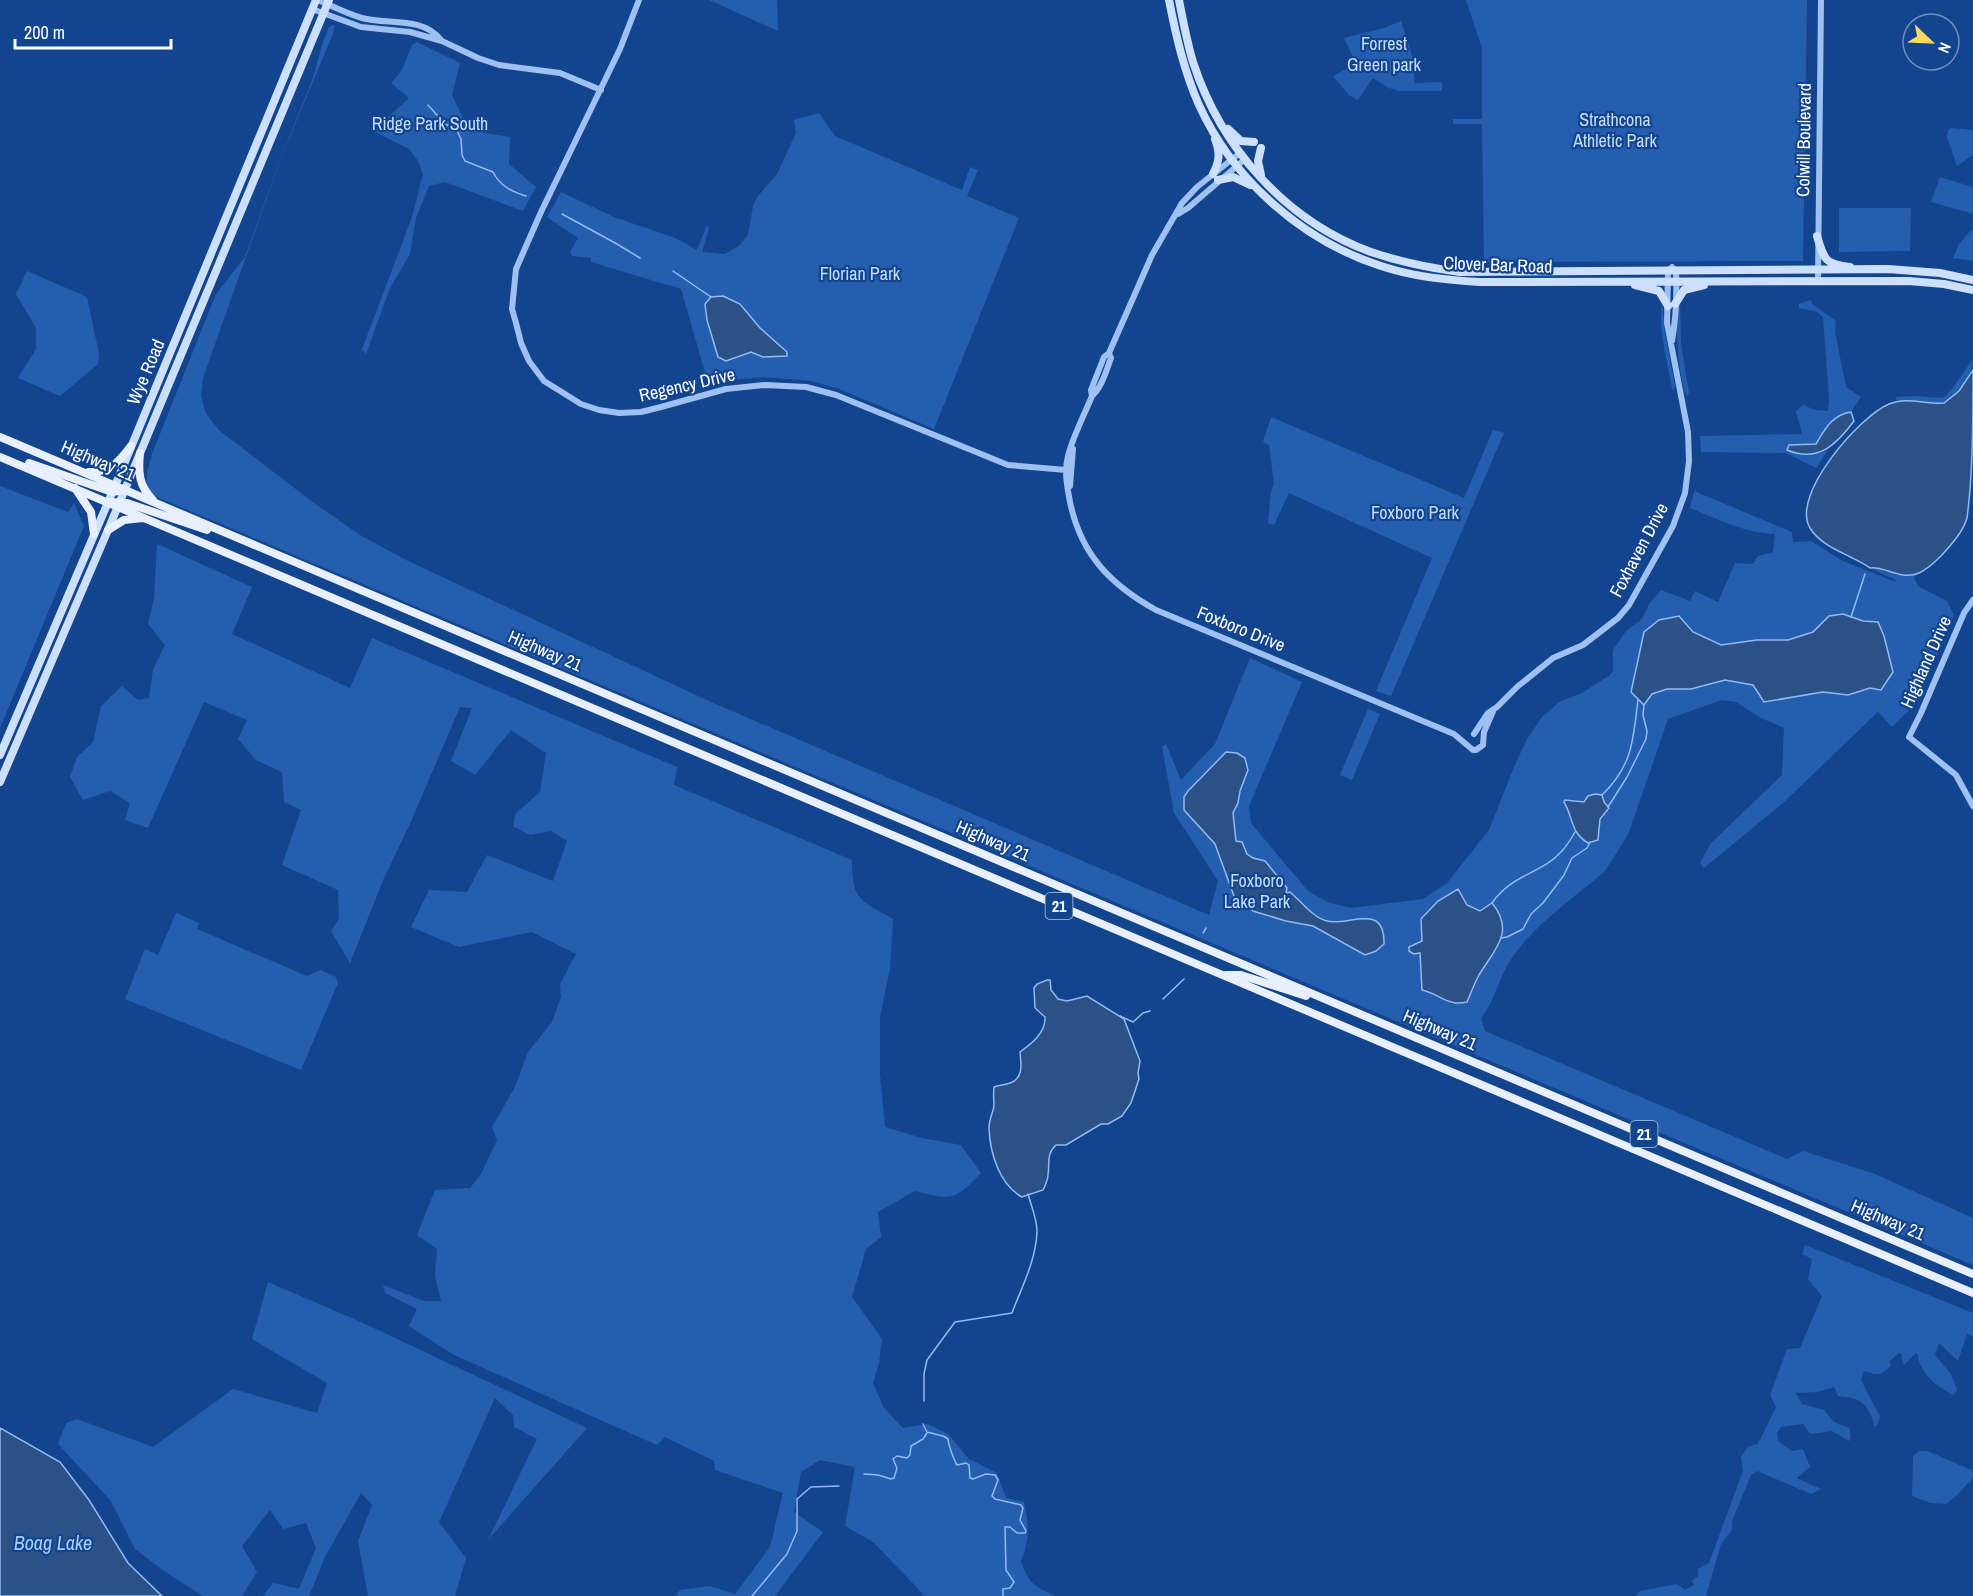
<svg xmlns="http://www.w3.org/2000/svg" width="1973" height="1596" font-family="'Archivo Narrow',sans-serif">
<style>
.green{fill:#255eae;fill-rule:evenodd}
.water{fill:#2c5187;stroke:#90bbf4;stroke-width:1.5}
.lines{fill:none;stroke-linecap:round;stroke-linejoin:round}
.stream{stroke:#90bbf4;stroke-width:1.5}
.tertiary{stroke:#9ec1f1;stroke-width:6}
.secondary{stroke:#ccdffc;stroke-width:8}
.primary{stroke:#e8f0ff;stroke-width:8}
.labels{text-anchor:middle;stroke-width:4.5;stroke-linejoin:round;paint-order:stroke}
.shield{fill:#13458f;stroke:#b8c7dd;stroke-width:1.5}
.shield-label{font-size:16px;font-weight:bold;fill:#fff}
.park-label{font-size:18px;fill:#c5dcfc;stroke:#13458f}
.street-label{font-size:18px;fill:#fff;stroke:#13458f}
.water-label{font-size:20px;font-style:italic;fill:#aacbf8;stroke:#13458f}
</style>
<rect width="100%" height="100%" fill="#13458f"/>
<!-- green -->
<path class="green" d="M709,0H777L778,31Z
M1466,0H1807L1803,261L1484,262L1482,124H1453V119H1482V48Z
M1401,21L1412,55L1415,83L1442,82V91H1400L1389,88L1373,78L1358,100L1349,95L1333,76L1356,64L1344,38L1384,28Z
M333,25H335L333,34L281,158L203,378L201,396L206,414L220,431L314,503L360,535L406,560L711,702L1209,915L1218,881L1174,813L1162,747L1166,744L1181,780L1215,744L1250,658L1302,682L1249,806L1251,823L1308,891L1329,903L1351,908L1423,899L1447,883L1489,830L1514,767L1527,739L1542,717L1559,702L1582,693L1610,675L1613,671V650L1626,631L1642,619L1649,604L1661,590L1690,601L1695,591L1718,602L1735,563L1753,564L1758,556L1773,552L1775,534C1744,533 1718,519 1690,508L1694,491L1792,532L1793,542L1811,541L1841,560L1895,582L1896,580L1870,568L1877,567L1898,575L1918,573L1914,578L1918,586L1947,601L1954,615L1917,702L1892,727L1878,712L1784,802L1704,868L1700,863L1711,843L1782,775L1784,728L1759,717L1736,702L1722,700L1668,719L1628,835L1605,871C1572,900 1531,926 1508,964C1498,982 1494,1002 1481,1018L1485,1031L1787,1159L1803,1151L1875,1174L1973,1218V1265L157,497L150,492L145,485L147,483V473L152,454L216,294L245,257L280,160L312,81L323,42L329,27ZM1843,614L1863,621L1878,622L1884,636L1893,672L1880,690L1870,688L1848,695L1823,692L1764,702L1753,685L1725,680L1691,689H1667L1652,694L1631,686L1634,683V673L1644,632H1693L1721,645L1757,640H1788L1813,632L1829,616ZM1577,802H1584L1605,814L1600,819L1598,840L1588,843C1575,827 1565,822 1577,802ZM1457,889L1467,905L1503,924C1505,944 1488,960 1479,975C1474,984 1471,993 1467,1002L1451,1004L1433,992L1422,990L1420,953L1415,944L1422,941L1421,919L1438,901Z
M417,42L460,63L452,95L465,122L485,133L510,137L509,164L536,187L523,211L445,182L429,186L416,218L410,254L390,288L366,354L363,350L361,352L412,217L423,174L418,161L409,149L373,131L409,98L391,83L402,70L412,45Z
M819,113L835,136L962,190L970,167L978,170L967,196L1019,218L934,429L839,389L811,381L762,377L708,383L681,289L591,262V258L572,256L570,252L578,238L547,217L561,192L614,217L675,238L697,250L707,225L709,228L702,252L725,254L740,245L748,235L753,206L758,196L777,174L796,133L794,120Z
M1951,128L1973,130V155L1957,166L1947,137L1948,130Z
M1940,177L1973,187V214L1931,202Z
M1839,208H1911L1910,251L1839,252Z
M1973,228V261L1953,258L1959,244Z
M27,271L87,297L99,354L98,364L60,396L18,378L36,349V328L16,294Z
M1811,300L1812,304L1836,321L1835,332L1846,387L1861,397L1851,412C1832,415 1825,429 1816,444L1820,453L1828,450L1816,468L1786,453L1701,452L1700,436L1802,434L1796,411L1803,405L1815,410L1828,411L1829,399L1823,317L1817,312L1799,308V304Z
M1680,301L1681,344L1689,393L1687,396C1678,377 1674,321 1680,301Z
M1662,302L1665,333L1675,385L1674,390L1672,388C1667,360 1658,330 1662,302Z
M1973,359C1973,370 1969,375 1963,385C1942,417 1928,396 1898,402L1895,397L1914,396L1943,398L1952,389Z
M1271,417L1464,498L1493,430L1504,433L1391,696L1376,691L1432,558L1289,493L1274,525L1268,523L1271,492L1274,484L1269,445L1263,442Z
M0,486L68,512L74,503L84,526L0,728Z
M157,544L252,587L232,634L350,688L372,638L677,767L674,785L852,860C851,900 861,901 893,919L890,969L880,1017V1074L885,1127L922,1138L961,1145L981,1173C955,1200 952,1201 915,1191L878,1212L881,1237L866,1249L852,1297L882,1339L879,1363L873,1383L884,1408L903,1428L928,1424L948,1434L969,1459L997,1473L1006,1498L1024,1502C1029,1527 1030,1538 1021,1561C1028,1583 1034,1586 1055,1596H925L873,1542L845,1526L855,1467L820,1460L801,1472L794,1512L823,1532L775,1596H675L680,1590L710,1586L735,1594L770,1547L783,1493L715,1470L714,1461L665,1437L657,1445L454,1355L409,1326L417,1309L385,1293L383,1285L424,1301H441L435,1276L437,1249L417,1235L435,1190L470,1188L481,1174L497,1140L492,1127L515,1087L528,1052L552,1022L561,997L560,984L576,954L532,932L459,947L411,927L429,890L467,892L487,855L553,881L567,841L551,831L530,835L513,826L515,814L540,792L546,753L511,730L475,775L451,761L472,708L460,707L409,826L384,878L350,963L331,931L339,918L338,890L282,865L301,810L284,802L282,772L256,760L238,739L247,720L204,702L148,828L125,820L130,803L110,791L83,800L70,777L77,757L93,742L101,706L122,686L138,700L149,698L153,669L165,645L148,624L154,598Z
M1368,709L1380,714L1352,780L1340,775Z
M176,913L199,923L197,929L307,976L321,970L336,977L338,983L301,1070L125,999L145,949L158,955Z
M1805,1245L1973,1313V1336L1967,1334L1958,1361L1939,1343L1935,1355L1951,1374L1957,1390L1954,1395C1938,1388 1919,1373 1918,1355L1916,1353L1904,1365L1901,1354L1899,1353L1890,1361L1891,1366C1879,1377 1878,1375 1864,1371L1861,1380L1880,1417L1878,1423L1875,1427C1868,1403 1861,1398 1838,1396L1834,1387L1817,1392L1796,1393L1802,1404L1824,1410L1834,1422L1849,1428L1851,1438L1849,1441L1832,1431L1810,1434L1803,1424L1781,1427L1777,1433L1778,1441L1792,1451L1803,1449L1810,1467L1797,1478L1821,1489L1811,1494L1757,1471L1751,1475L1732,1521V1530L1721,1544L1706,1596H1635L1640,1591L1677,1584L1685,1590L1694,1585L1692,1581L1698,1576V1569L1709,1563L1743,1471L1741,1457L1748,1447L1758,1444L1776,1407L1770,1395L1787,1349L1800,1348L1822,1296L1808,1279L1812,1259L1802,1254Z
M268,1282L363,1323L587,1428L488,1540L537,1439L514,1427L513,1415L495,1398L439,1522L466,1558L455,1596H368L358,1541L372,1505L361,1493L325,1557L309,1596H263L273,1583L299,1589L316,1548L306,1523L283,1529L270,1510L242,1546L257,1572L242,1596H203L164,1571L135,1549L111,1501L58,1444L66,1423L77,1419L153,1447L233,1389L317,1413L327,1383L252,1339Z
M1919,1451H1928L1973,1471V1478L1958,1494L1946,1504L1931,1503L1912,1496L1913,1456Z"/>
<!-- water -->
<path class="water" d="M723,296L740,304L760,328L787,352V356L763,357L751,352L726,361L718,357L707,320L705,304L711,297Z
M1973,370C1973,415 1973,475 1967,518C1963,532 1951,545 1941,556C1934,563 1928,569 1919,573C1900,581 1883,565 1870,568C1852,555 1823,549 1810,528C1790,495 1860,416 1889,404C1908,396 1926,405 1944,403L1959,391Z
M1851,412L1854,421C1836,445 1818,463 1787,450L1789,445L1816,444C1825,429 1832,415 1851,412Z
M1843,614L1863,621L1878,622L1884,636L1893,672L1881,690L1870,688L1848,695L1823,692L1764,702L1753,685L1725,680L1691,689H1667L1652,694L1644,705L1631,692L1644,632L1659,620L1679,616L1693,632L1721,645L1757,640H1788L1813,632L1829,616Z
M1226,752L1237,753L1245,758L1248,770L1240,791L1238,803L1233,813L1236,841L1242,842L1247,854L1253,858L1265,861L1287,888L1286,893L1290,892C1302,902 1312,917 1327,921C1347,927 1385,901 1384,944L1376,951L1365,955L1313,926L1286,921L1253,911L1242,903L1233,902L1234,896L1215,844L1184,810V797L1188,791Z
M1595,794L1602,795L1604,802L1609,808L1600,819L1598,840L1588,843C1570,832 1574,819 1564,802L1565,800L1584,802L1588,796Z
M1458,889L1467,905L1480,911L1492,903C1516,932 1494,950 1479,975C1474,984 1471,993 1467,1002C1448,1007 1440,994 1422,990L1420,953L1414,954L1409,951V947L1422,941L1421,919L1438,901Z
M1047,980H1050L1051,990L1058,999L1067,1001L1087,996L1124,1019L1140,1061L1138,1073L1139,1079L1131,1103L1122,1116L1108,1124H1101L1066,1145H1056C1046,1154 1050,1163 1048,1175C1048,1180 1045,1186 1043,1190L1022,1197C999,1184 990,1153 989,1128C989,1119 993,1113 994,1106C994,1100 993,1094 994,1087C999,1085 1005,1085 1010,1083C1024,1078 1021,1064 1020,1052C1031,1044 1046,1033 1045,1017L1035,1008L1034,988L1037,984Z
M0,1428L60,1462L89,1500L128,1563L162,1596H0Z"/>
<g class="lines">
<!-- stream -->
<path class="stream" d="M428,105L444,123L457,131L461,139L462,155L465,161L493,172C500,186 511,191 526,196
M562,214L617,244L640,258
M673,271L711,297
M1851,617L1865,574
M1602,795C1633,765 1633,740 1638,700
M1608,807L1627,777L1646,739L1647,731L1643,715L1644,705
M1492,903C1512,874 1541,874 1561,852C1567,846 1571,839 1575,832
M1203,933L1206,928
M1501,938L1507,937L1523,929L1531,914L1543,903L1564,875L1572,858L1587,848L1590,842
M1163,999L1184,979
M1120,1016L1133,1022L1143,1013L1150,1011
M924,1401V1374L927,1360L955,1322L1012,1313C1022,1286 1036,1261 1037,1231C1037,1219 1031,1205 1028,1194
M923,1424L927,1432
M927,1432L943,1436L948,1439C948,1444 954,1460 957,1465L966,1463L969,1465L970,1478L973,1479L986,1474L995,1475L998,1480L992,1496L995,1499L1021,1505L1023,1508L1020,1520L1026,1531L1025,1533H1017L1010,1527H1005L1006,1570L1014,1582L1010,1588L1003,1589V1596
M864,1474L878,1475L891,1479L894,1478L897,1468L893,1459L897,1456L907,1458L910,1455L911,1446L923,1439L927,1433
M752,1596L787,1554L797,1531V1499L811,1487L839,1486"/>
<!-- tertiary -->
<path class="tertiary" d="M318,0C332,6 347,14 362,18C387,25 423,16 441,40
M639,0L620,49L541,212L516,269L512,309L516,323L521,343L529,361L544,381L581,404L599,410L619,413L641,412L661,407L726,389L765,385L806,387L836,395L1008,465L1066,470
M312,9L361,27L410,32L442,41L478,58L499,65L560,73L601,90
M1178,214L1188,208L1245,159
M1818,281L1821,0
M1109,353L1111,358C1106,371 1102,387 1092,396C1085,413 1072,439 1068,456C1064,472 1067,486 1070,502C1081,555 1111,585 1156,610L1454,734L1473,750H1476L1483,745L1484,732L1494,709
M1092,396L1091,390L1104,357L1109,353L1152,255L1182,203L1197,187L1240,153
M1070,486L1073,449
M1973,600L1964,613L1921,713L1909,737L1956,775L1973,806
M1474,734L1488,713L1497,707L1517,687L1553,658L1583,645L1618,618L1629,605L1673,526L1685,493L1689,461L1688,432L1667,323L1668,271L1672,267L1676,271C1677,294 1676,318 1672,341"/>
<!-- secondary -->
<path class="secondary" d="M1169,0C1176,36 1184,71 1199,105C1233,180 1303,241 1381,266C1414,277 1446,280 1480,282L1909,281L1944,284L1973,290
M1179,0C1183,21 1187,42 1193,62C1221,148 1286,221 1371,252C1400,262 1430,268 1460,272L1888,269L1940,273L1973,280
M1228,129L1241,141L1254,142
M1261,148L1258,161L1261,175
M1213,174C1220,161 1220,152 1215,139
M1218,180L1233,177L1250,185
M1817,236C1824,260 1825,264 1850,267
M1635,285L1659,291L1668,306
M1675,304L1684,290L1704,285
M0,755L115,486L316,0
M0,782L108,530L329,0"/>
<!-- primary -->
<path class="primary" d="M0,437L1973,1274
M140,453C138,473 139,486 153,500
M0,457L1973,1293
M29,463L112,492L124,490
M89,472C110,473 119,462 131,446
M75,488L91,512L94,534
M111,502L127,503L207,530
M108,530L124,520L143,518
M1226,975H1241L1306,996"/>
</g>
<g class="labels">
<!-- shield labels -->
<g class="shield">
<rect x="1045.5" y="893" width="27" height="26" rx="4.5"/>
<rect x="1630.5" y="1121" width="27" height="26" rx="4.5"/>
</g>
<g class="shield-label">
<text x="1059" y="912">21</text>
<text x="1644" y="1140">21</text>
</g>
<!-- park labels -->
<g class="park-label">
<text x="1384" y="50">Forrest<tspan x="1384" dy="21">Green park</tspan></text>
<text x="1615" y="126">Strathcona<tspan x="1615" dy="21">Athletic Park</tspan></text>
<text x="430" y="130">Ridge Park South</text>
<text x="860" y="280">Florian Park</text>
<text x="1415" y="519">Foxboro Park</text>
<text x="1257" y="887">Foxboro<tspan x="1257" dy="21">Lake Park</tspan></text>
</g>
<!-- street labels -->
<g class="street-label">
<text transform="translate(1804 140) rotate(-89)" y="6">Colwill Boulevard</text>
<text transform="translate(1498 265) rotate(2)" y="6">Clover Bar Road</text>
<text transform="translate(146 372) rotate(-67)" y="6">Wye Road</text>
<text transform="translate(687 385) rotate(-13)" y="6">Regency Drive</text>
<text transform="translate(98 461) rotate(23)" y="6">Highway 21</text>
<text transform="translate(1639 550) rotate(-62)" y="6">Foxhaven Drive</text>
<text transform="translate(1241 629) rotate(22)" y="6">Foxboro Drive</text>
<text transform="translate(545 651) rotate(23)" y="6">Highway 21</text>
<text transform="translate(1926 662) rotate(-66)" y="6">Highland Drive</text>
<text transform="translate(993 841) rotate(23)" y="6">Highway 21</text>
<text transform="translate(1440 1030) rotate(23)" y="6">Highway 21</text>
<text transform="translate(1888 1220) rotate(23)" y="6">Highway 21</text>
</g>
<!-- water labels -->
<g class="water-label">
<text x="53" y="1550">Boag Lake</text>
</g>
</g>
<!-- north arrow -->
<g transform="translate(1931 42) rotate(113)"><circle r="28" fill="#13458f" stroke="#718fbc" stroke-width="1.5"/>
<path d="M0-4.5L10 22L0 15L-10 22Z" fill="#ffd65e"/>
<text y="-9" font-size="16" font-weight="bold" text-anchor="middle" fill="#ffffff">N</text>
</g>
<!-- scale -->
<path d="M15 39v9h156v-9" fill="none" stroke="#ffffff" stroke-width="3"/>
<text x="24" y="39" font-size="18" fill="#ffffff" stroke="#13458f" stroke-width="4.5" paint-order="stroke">200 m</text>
</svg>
